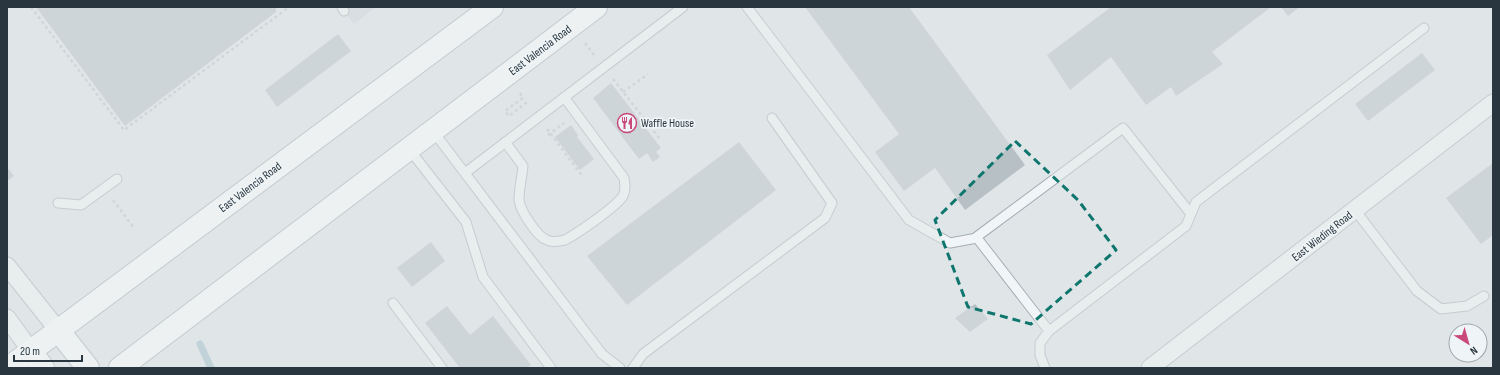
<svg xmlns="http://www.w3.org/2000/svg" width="1500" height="375" font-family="'Sofia Sans Condensed',sans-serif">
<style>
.built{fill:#ced5da}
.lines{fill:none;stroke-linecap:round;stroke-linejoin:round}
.stream{stroke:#9cbbc7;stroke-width:7}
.building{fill:#b7c0c5}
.lane-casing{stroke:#a5adb2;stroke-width:11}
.street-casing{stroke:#a5adb2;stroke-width:19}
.primary-casing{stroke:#a0acb3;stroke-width:24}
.path{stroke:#bec3c7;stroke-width:2.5;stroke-dasharray:3 3;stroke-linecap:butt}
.lane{stroke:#f2f5f7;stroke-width:9}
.street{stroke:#f2f5f7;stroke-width:17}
.primary{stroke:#fff;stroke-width:22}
.marked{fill:none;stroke:#0f766e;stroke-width:3;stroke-dasharray:8 5;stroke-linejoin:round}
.labels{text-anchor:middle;stroke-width:3.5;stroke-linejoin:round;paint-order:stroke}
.street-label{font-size:12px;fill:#29363f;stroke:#eff4f6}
.poi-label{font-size:12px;fill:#29363f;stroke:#eff4f6;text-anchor:start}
</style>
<rect width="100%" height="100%" fill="#e0e5e8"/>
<!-- built -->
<path class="built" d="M341,7H376L354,24Z"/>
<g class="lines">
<!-- stream -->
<path class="stream" d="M200,344L211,368"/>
</g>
<!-- building -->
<path class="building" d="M36,7H276V12L125,126Z
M805,7H909L1025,165L965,210L935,168L904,191L875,152L899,134Z
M1111,7H1271L1212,52L1223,64L1176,96L1171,87L1146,105L1111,57L1070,90L1047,55Z
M1281,7H1300L1288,16Z
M338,34L351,51L277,107L265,90Z
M1422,53L1435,70L1368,121L1355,104Z
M611,83L661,148L656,152L660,157L653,162L647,153L639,159L593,98Z
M571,125L578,135L577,137L594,159L580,170L555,137Z
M739,142L776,190L627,305L587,256Z
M1493,163V235L1481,244L1446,198Z
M7,167L14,176L7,181Z
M431,242L445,261L412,287L397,268Z
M975,304L988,319L970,332L955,318Z
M447,306L470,335L493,316L531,365L527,368H460L425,323Z"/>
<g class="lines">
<!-- lane casing -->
<g class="lane-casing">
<path id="lane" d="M342,7L344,11
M747,7L909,220L950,243L977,238L1049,331L1040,343V355L1045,368
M433,131L602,354L620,368
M505,142L523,166C522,177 519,189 519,200C520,210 537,237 547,240C553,243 559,241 565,240C578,233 616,207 623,196C626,190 625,184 624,178L564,97
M409,149L466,222L483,277L551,368
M465,173L683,7
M58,203L81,205L117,179
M1355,210L1417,291L1441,309L1467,306L1484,296
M975,238L1123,128L1191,214
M393,303L442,368
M1049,331L1186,226L1196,202L1424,28
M633,368L643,354L825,218L832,203L772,118"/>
</g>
<!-- street casing -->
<g class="street-casing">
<path id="street" d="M7,266L58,330
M7,318L31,351
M1150,368L1493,103"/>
</g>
<!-- primary casing -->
<g class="primary-casing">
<path id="primary" d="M58,330L88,368
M31,351L43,368
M8,368L492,7
M120,368L596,7"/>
</g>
<!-- path -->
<path class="path" d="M31,7L124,130L289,7
M585,43L594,55
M613,79L660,139
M623,92L648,74
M520,93L523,98L505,111L509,116L527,102L528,104
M547,129L583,177
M548,135L564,123
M113,200L134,228"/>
<!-- lane -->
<use href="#lane" class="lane"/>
<!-- street -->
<use href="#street" class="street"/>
<!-- primary -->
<use href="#primary" class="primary"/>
</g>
<!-- marked area -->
<path d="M0 0H1500V375H0ZM1015,141L1078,200L1116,250L1031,324L968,307L935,220Z" fill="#e0e5e8" fill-opacity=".55" fill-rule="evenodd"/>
<path class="marked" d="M1015,141L1078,200L1116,250L1031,324L968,307L935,220Z"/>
<!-- icons -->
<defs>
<g id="restaurant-ring" transform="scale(1)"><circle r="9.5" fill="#eff4f6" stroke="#c94a7a" stroke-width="1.5"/><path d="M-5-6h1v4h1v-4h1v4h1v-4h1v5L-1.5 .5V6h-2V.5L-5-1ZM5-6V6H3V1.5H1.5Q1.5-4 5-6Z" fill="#c94a7a"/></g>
</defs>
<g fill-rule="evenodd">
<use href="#restaurant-ring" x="627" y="123"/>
</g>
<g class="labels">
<!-- street labels -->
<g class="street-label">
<text transform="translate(540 50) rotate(-37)" y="4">East Valencia Road</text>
<text transform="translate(250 187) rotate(-37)" y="4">East Valencia Road</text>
<text transform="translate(1322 236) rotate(-38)" y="4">East Wieding Road</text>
</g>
<!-- poi labels -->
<g class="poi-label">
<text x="641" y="127">Waffle House</text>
</g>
</g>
<!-- border -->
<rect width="1500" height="375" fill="none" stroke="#29363f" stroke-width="16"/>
<!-- north arrow -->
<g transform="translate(1468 343) rotate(143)"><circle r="19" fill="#eff4f6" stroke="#a0a8ad"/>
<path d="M0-3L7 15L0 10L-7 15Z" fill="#c94a7a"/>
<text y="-6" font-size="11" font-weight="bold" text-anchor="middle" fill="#29363f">N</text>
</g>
<!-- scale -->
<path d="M14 355v6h68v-6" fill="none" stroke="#29363f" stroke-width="2"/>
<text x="20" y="355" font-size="12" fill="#29363f" stroke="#eff4f6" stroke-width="3" paint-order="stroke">20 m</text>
</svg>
